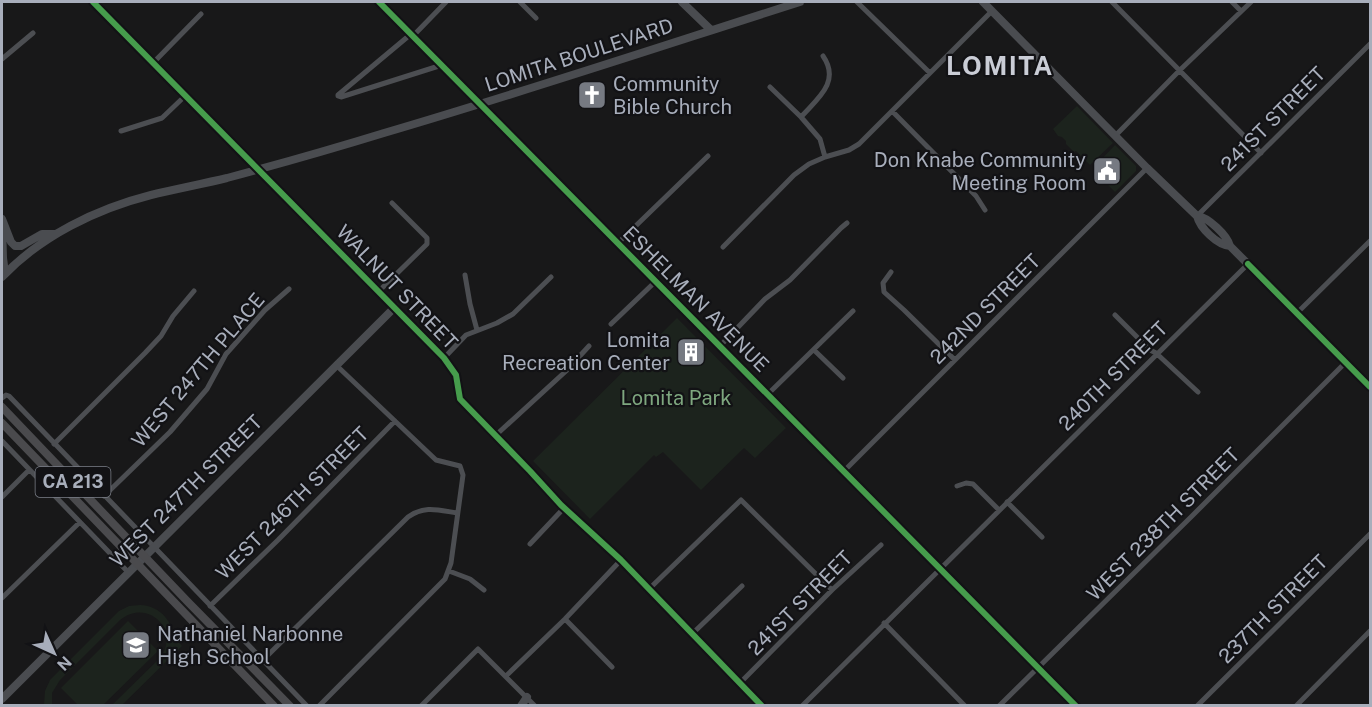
<svg xmlns="http://www.w3.org/2000/svg" width="1372" height="707" font-family="'Public Sans',sans-serif">
<style>
.green{fill:#1c231d}
.lines{fill:none;stroke-linecap:round;stroke-linejoin:round}
.street{stroke:#4c4e52;stroke-width:5}
.secondary{stroke:#4a4c50;stroke-width:8}
.primary{stroke:#4a4a4d;stroke-width:8}
.cycleway-casing{stroke:#121215;stroke-width:10}
.cycleway{stroke:#469c4c;stroke-width:6}
.labels{text-anchor:middle;stroke-width:4.5;stroke-linejoin:round;paint-order:stroke}
.shield{fill:#121215;stroke:#7b7f89;stroke-width:1.5}
.shield-label{font-size:18px;font-weight:bold;fill:#a8aebb}
.street-label{font-size:20px;fill:#a8aebb;stroke:#121215}
.poi-label{font-size:20px;fill:#a8aebb;stroke:#121215;text-anchor:start}
.park-label{font-size:20px;fill:#7ea77f;stroke:#121215}
.district-label{font-size:26px;font-weight:bold;letter-spacing:1.5px;fill:#cacdd6;stroke:#121215}
</style>
<rect width="100%" height="100%" fill="#181819"/>
<!-- green -->
<path class="green" d="M1077,106L1113,143L1090,165L1076,151L1074,152L1066,144V141L1062,137L1058,136L1053,129Z
M1115,145L1136,166V171L1115,192L1101,178L1103,176L1108,180L1116,172L1112,168V161L1105,162L1097,170L1094,167Z
M677,318L786,428L755,458L744,448L701,490L663,452L656,457L654,455L590,519L533,461Z
M140,605C161,606 174,622 174,643L177,640L182,646L122,705H112L159,659C182,631 148,597 120,620L60,680L52,693V705H44L45,691L50,680L119,611L129,606Z
M128,621L158,651L103,705H78L61,688Z"/>
<g class="lines">
<!-- street -->
<path class="street" d="M520,2L536,18
M857,2L930,73
M1112,2L1261,153
M1232,2L1241,11
M411,34L338,95V96L341,97L442,65
M413,36L446,2
M2,59L33,33
M153,63L201,14
M770,87L801,117L820,139L825,157
M892,111L976,196L985,210
M801,117C817,99 841,82 823,56
M121,131L162,118L186,95
M1115,136L1180,70L1251,2
M1197,216L1370,44
M618,243L708,156
M723,247L794,175L809,164L825,157L849,150L859,144L992,11
M891,272L883,283L884,292L904,310L955,360
M465,275L470,304L477,330
M551,277L513,314L497,323L466,335L444,358L456,375L460,399L530,471L561,505L621,560L762,706
M379,291L427,244V238L392,203
M1297,313L1370,241
M1115,315L1150,350L1156,353L1198,392
M611,324L656,281
M720,346L765,299L790,280L841,228L847,223
M814,350L843,378
M768,394L853,311
M2,398L6,395L9,396L307,706
M496,435L566,371L589,346
M2,441L128,572
M54,444L145,353L161,336L173,316L194,291
M844,471L1147,168
M957,486L966,483L973,484L999,510
M104,496L170,432L207,389L226,354L265,310L289,289
M2,497L29,470
M1007,502L1042,537
M530,544L564,508
M449,571L470,579L484,590
M649,589L741,500L832,590
M2,598L80,522
M210,606L278,540L395,421
M565,619L612,667
M884,623L965,706
M692,634L742,586
M263,660L408,517C425,505 438,510 457,513
M506,676L565,619L621,560
M740,683L832,590L881,545
M319,706L445,579L451,563L463,475L460,466L436,460L337,366
M421,706L478,649L535,706
M802,706L1248,264
M999,706L1192,516L1346,362
M1197,706L1370,534
M1296,706L1370,631"/>
<!-- secondary -->
<path class="secondary" d="M93,2L444,358
M379,2L1076,706
M682,2L711,30
M983,2L1147,168L1197,216C1200,228 1217,245 1230,246
M1197,216C1208,217 1227,235 1230,246L1370,387
M2,219L11,242L15,246H21L42,234H56
M2,224L3,258L5,273
M2,277C41,236 96,209 151,195C176,189 202,184 227,178C279,164 332,149 384,133C524,92 662,46 800,2
M2,699L395,307
M521,706L527,697"/>
<!-- primary -->
<path class="primary" d="M2,407L188,602L290,706
M2,423L274,706"/>
<!-- cycleway casing -->
<g class="cycleway-casing">
<path id="cycleway" d="M93,2L444,358L456,375L460,399L530,471L561,505L621,560L762,706
M379,2L1076,706
M1248,264L1370,387"/>
</g>
<!-- cycleway -->
<use href="#cycleway" class="cycleway"/>
</g>
<!-- icons -->
<defs>
<g id="church-square" transform="scale(1.5)"><rect x="-9" y="-9" width="18" height="18" rx="4" fill="#767a82" stroke="#121215"/><path d="M-1.2-6h2.4v3.5h3.3v2.4h-3.3V6h-2.4V-.1h-3.3v-2.4h3.3Z" fill="#fff"/></g>
<g id="civic-square" transform="scale(1.5)"><rect x="-9" y="-9" width="18" height="18" rx="4" fill="#767a82" stroke="#121215"/><path d="M-.6-6.5H3V-4.5H.6V-3L4-1V1h2V6H-6V1h2V-1L-.6-3ZM-1.2 2.5V6h2.4V2.5Z" fill="#fff"/></g>
<g id="building-square" transform="scale(1.5)"><rect x="-9" y="-9" width="18" height="18" rx="4" fill="#767a82" stroke="#121215"/><path d="M-4-6H4V6H1V3H-1V6H-4ZM-2.5-4.3h1.7v1.8h-1.7ZM.8-4.3h1.7v1.8H.8ZM-2.5-1h1.7V.8h-1.7ZM.8-1h1.7V.8H.8Z" fill="#fff"/></g>
<g id="school-square" transform="scale(1.5)"><rect x="-9" y="-9" width="18" height="18" rx="4" fill="#767a82" stroke="#121215"/><path d="M0-5L7-2L0 1L-7-2ZM-4 1L0 2.5L4 1V4Q0 6-4 4Z" fill="#fff"/></g>
</defs>
<g fill-rule="evenodd">
<use href="#church-square" x="592" y="95"/>
<use href="#civic-square" x="1107" y="171"/>
<use href="#building-square" x="691" y="352"/>
<use href="#school-square" x="136" y="645"/>
</g>
<g class="labels">
<!-- shield labels -->
<rect class="shield" x="35.5" y="467" width="75" height="30" rx="4.5"/>
<g class="shield-label">
<text x="73" y="488">CA 213</text>
</g>
<!-- street labels -->
<g class="street-label">
<text transform="translate(579 55) rotate(-18)" y="7">LOMITA BOULEVARD</text>
<text transform="translate(1273 119) rotate(-45)" y="7">241ST STREET</text>
<text transform="translate(397 287) rotate(46)" y="7">WALNUT STREET</text>
<text transform="translate(696 299) rotate(45)" y="7">ESHELMAN AVENUE</text>
<text transform="translate(985 309) rotate(-45)" y="7">242ND STREET</text>
<text transform="translate(198 370) rotate(-50)" y="7">WEST 247TH PLACE</text>
<text transform="translate(1113 376) rotate(-45)" y="7">240TH STREET</text>
<text transform="translate(186 491) rotate(-45)" y="7">WEST 247TH STREET</text>
<text transform="translate(292 503) rotate(-45)" y="7">WEST 246TH STREET</text>
<text transform="translate(1163 524) rotate(-45)" y="7">WEST 238TH STREET</text>
<text transform="translate(800 603) rotate(-45)" y="7">241ST STREET</text>
<text transform="translate(1273 609) rotate(-45)" y="7">237TH STREET</text>
</g>
<!-- poi labels -->
<g class="poi-label">
<text x="613" y="91">Community<tspan x="613" dy="23">Bible Church</tspan></text>
<text x="1086" y="167" text-anchor="end">Don Knabe Community<tspan x="1086" dy="23">Meeting Room</tspan></text>
<text x="670" y="347" text-anchor="end">Lomita<tspan x="670" dy="23">Recreation Center</tspan></text>
<text x="157" y="641">Nathaniel Narbonne<tspan x="157" dy="23">High School</tspan></text>
</g>
<!-- park labels -->
<g class="park-label">
<text x="676" y="405">Lomita Park</text>
</g>
<!-- district labels -->
<g class="district-label">
<text x="1000" y="75">LOMITA</text>
</g>
</g>
<!-- border -->
<rect width="1372" height="707" fill="none" stroke="#a8aebb" stroke-width="6"/>
<!-- north arrow -->
<g transform="translate(54 653) rotate(135)" stroke="#121215" stroke-width="4.5" paint-order="stroke">
<path d="M0-4.5L10 22L0 15L-10 22Z" fill="#a8aebb"/>
<text y="-9" font-size="16" font-weight="bold" text-anchor="middle" fill="#a8aebb">N</text>
</g>
</svg>
